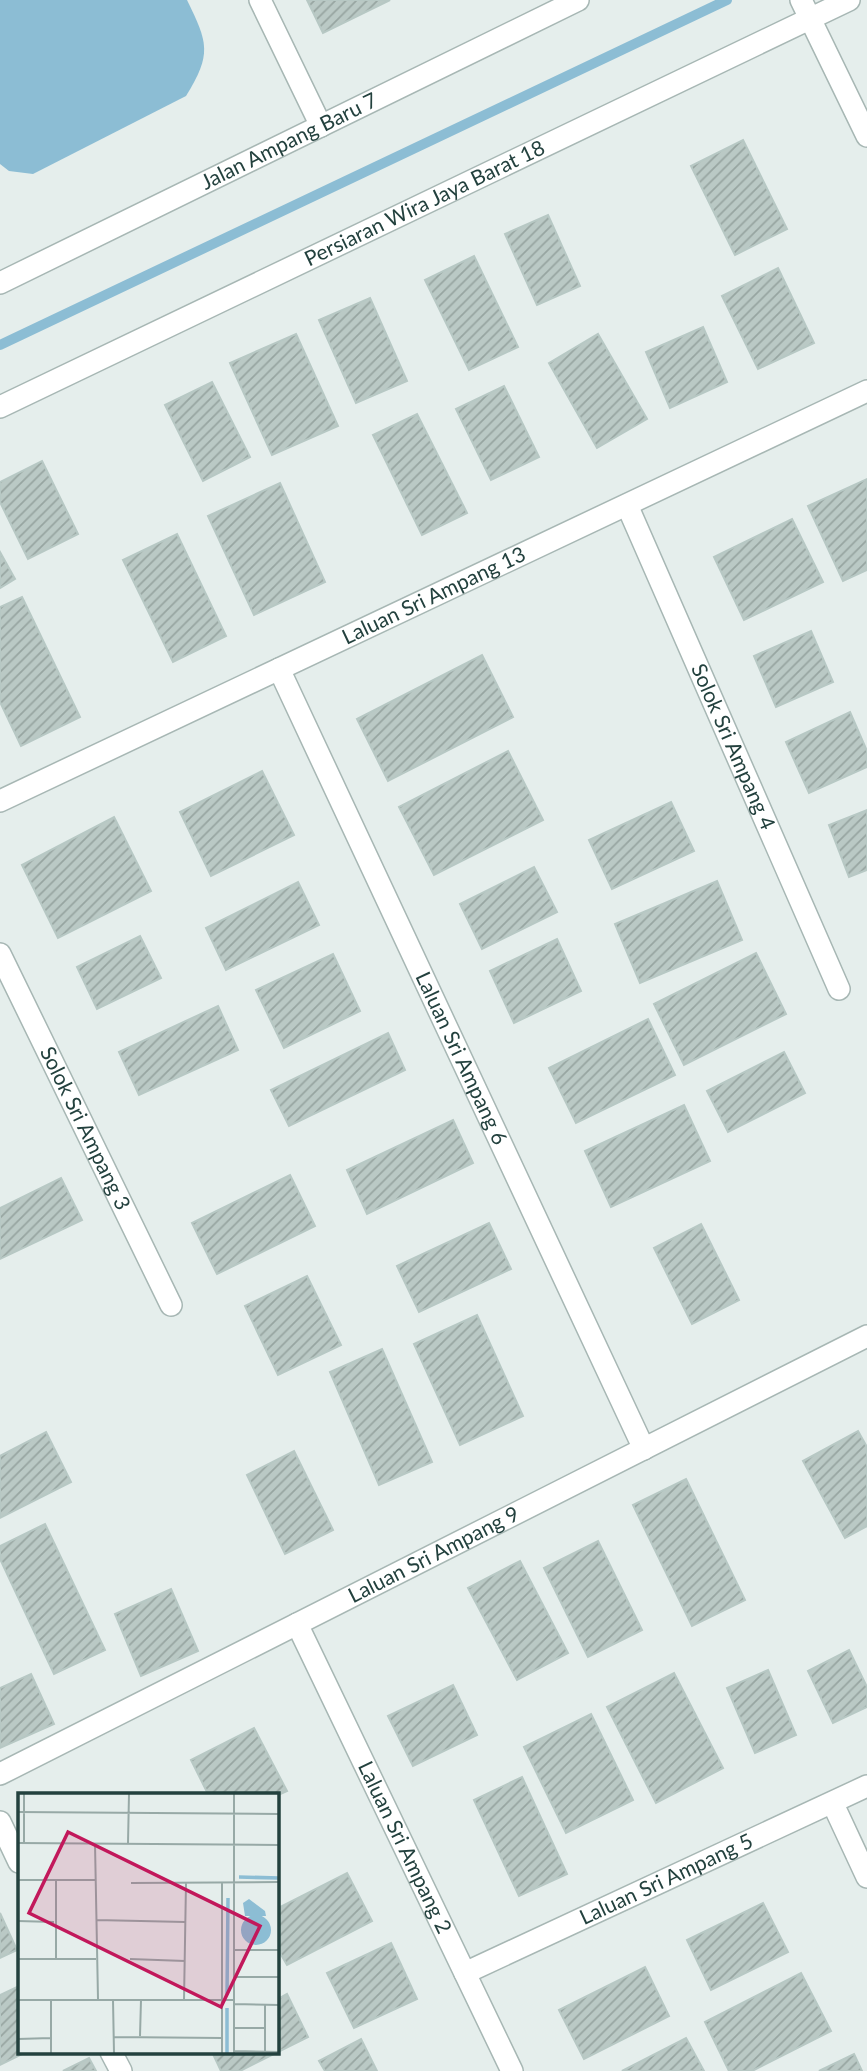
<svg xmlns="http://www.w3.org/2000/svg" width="867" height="2071" font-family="Lato,sans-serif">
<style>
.water{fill:#8cbdd4}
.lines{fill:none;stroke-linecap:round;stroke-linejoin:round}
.stream{stroke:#8cbdd4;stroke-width:10}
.building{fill:url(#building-hatch);stroke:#b7c8c4;stroke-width:2}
.minor-casing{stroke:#a7b7b4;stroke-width:24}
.minor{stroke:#fff;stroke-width:21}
.labels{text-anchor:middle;stroke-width:7;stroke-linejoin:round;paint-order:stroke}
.street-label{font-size:21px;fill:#23413e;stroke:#f6faf9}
.inset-river{fill:none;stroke:#8cbdd4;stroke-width:3.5}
.inset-road{fill:none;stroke:#97a9a6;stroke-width:2}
.view{fill:#c2185b;fill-opacity:0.15;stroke:#c2185b;stroke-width:3.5}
.inset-edge{fill:none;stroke:#23413e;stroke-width:3.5}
</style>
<defs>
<pattern id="building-hatch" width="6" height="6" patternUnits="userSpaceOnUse" patternTransform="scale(1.75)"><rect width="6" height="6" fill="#bac9c5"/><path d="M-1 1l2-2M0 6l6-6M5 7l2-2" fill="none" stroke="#97a5a1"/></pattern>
</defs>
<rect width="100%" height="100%" fill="#e5eeec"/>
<!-- water -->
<path class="water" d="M0,0H187C208,43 212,54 186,96L33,174L9,171L0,164Z"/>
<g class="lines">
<!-- stream -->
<path class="stream" d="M0,345L727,0"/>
</g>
<!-- building -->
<path class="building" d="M307,0H390L323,33Z
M743,140L787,229L735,255L691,166Z
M548,215L580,286L537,305L505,234Z
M474,256L518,347L469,370L425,280Z
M778,268L814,343L758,369L722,296Z
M370,298L407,381L356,403L319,320Z
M703,327L727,382L670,408L646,352Z
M296,334L338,426L272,455L230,363Z
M598,334L647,419L597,448L549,363Z
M212,382L250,457L203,481L165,405Z
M504,386L539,457L491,480L456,409Z
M417,414L467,513L422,535L373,435Z
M42,461L78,534L28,559L0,502V482Z
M867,479V570L843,581L808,506Z
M280,483L325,582L254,615L208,516Z
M792,519L823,582L744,620L714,557Z
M177,534L226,636L173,662L123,560Z
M0,552L15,579L0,588Z
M22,597L80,717L21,746L0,702V607Z
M811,631L833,682L776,707L754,656Z
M482,655L513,717L388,781L357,719Z
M850,712L867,751V767L809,793L786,742Z
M508,751L543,820L434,875L399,807Z
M262,771L294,835L211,876L180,812Z
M671,802L694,851L612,889L589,840Z
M867,810V870L849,877L829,825Z
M114,817L151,891L58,938L22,865Z
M534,867L557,912L482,949L460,904Z
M717,881L742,940L640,983L615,924Z
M298,882L319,925L226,970L206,928Z
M140,936L161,978L97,1009L77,967Z
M557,939L581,991L514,1023L490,971Z
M756,953L786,1014L684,1065L654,1004Z
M333,954L360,1011L284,1048L256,990Z
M218,1006L238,1050L139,1095L119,1052Z
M648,1019L675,1075L576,1123L549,1068Z
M388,1033L405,1070L289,1126L271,1090Z
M784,1052L805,1093L728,1132L707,1091Z
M684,1105L710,1161L611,1207L585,1151Z
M453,1120L473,1163L367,1214L347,1170Z
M290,1175L315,1226L217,1274L192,1223Z
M61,1178L82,1220L0,1259V1208Z
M489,1223L511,1269L419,1312L397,1266Z
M701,1224L739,1300L692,1324L654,1248Z
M307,1276L341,1345L278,1375L245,1306Z
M477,1315L523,1416L460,1445L414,1344Z
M382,1349L432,1462L379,1485L330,1372Z
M858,1431L867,1447V1526L845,1538L803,1461Z
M46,1432L71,1482L0,1518V1456Z
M294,1451L333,1530L285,1554L247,1475Z
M686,1479L745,1600L692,1626L633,1505Z
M45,1524L105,1650L54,1674L0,1559V1546Z
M598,1541L642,1630L588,1657L544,1568Z
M520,1561L568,1653L517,1680L468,1588Z
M171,1589L198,1651L141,1676L115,1614Z
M849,1650L867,1687V1707L833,1723L808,1671Z
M768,1670L796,1735L755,1753L727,1688Z
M674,1673L723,1768L656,1803L607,1707Z
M31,1674L54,1724L0,1748V1688Z
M453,1685L477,1735L413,1766L388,1716Z
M591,1714L633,1800L566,1833L524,1747Z
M254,1728L287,1791L276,1796L208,1794L191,1760Z
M522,1777L567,1874L519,1896L474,1800Z
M347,1873L372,1921L287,1965L276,1946V1909Z
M763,1903L788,1952L711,1990L687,1940Z
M0,1913L17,1950L0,1958Z
M391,1943L417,1999L354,2028L327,1973Z
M645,1967L669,2016L584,2059L559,2010Z
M801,1973L831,2031L752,2071H729L705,2022Z
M19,1986V2052H26L0,2065V1995Z
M287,1994L308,2037L240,2071H221L212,2052H276V2000Z
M686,2038L704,2071H622Z
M361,2039L377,2071H325L319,2061Z
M854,2054L862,2071H819Z
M89,2058L96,2071H63Z"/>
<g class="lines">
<!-- minor casing -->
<g class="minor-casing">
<g id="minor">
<path d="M260,0L321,126"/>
<path d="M801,0L867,136"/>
<path id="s1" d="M0,283L578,0"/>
<path id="s2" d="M0,407L849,0"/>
<path id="s3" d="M627,505L839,989"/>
<path id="s4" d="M279,669L644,1449"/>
<path id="s5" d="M0,801L867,391"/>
<path id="s6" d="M0,954L171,1305"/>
<path id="s7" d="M297,1624L512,2071"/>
<path id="s8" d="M0,1774L867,1336"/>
<path d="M833,1804L867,1877"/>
<path d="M0,1822L19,1862"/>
<path id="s9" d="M465,1973L867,1786"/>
<path d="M111,2052L121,2071"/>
</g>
</g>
<!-- minor -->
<use href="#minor" class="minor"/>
</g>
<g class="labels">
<!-- street labels -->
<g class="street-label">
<text dy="7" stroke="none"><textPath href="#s1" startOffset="322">Jalan Ampang Baru 7</textPath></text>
<text dy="7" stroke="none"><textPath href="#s2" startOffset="471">Persiaran Wira Jaya Barat 18</textPath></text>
<text dy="7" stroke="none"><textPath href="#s5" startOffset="480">Laluan Sri Ampang 13</textPath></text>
<text dy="7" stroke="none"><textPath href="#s3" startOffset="264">Solok Sri Ampang 4</textPath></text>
<text dy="7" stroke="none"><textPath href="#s4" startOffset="430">Laluan Sri Ampang 6</textPath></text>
<text dy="7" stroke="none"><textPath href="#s6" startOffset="194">Solok Sri Ampang 3</textPath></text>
<text dy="7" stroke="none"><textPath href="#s8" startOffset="486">Laluan Sri Ampang 9</textPath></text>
<text dy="7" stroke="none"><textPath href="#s7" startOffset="248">Laluan Sri Ampang 2</textPath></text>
<text dy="7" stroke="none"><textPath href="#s9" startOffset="222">Laluan Sri Ampang 5</textPath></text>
</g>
</g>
<!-- overview -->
<g transform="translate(18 1793)">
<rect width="261" height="261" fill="#e5eeec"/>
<path d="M231,106L247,118L248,123H227L225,110ZM223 137a15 15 0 1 1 30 0a15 15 0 1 1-30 0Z" fill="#8cbdd4"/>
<path class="inset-river" d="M221,84L261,85M209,202L210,105M209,260V215"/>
<path class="inset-road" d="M0,19L261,21M0,50L261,52M6,50V1M110,50L111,1M77,51L80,206M0,87H78M38,87V165M113,90L261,89M78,127L167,129M0,128L36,129M216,157H261M0,166H78M112,166L167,168M216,184H261M0,207H215M95,207L96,260M166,207L168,90M216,211L261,212M216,235H247M122,243L123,207M96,244L204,245M0,246L33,245M216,258L261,259M247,259V212M33,260V207M204,260V90M216,260V1"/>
<path class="view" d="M50,39L242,133L203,214L11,120Z"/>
<rect width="261" height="261" class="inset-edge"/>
</g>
</svg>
